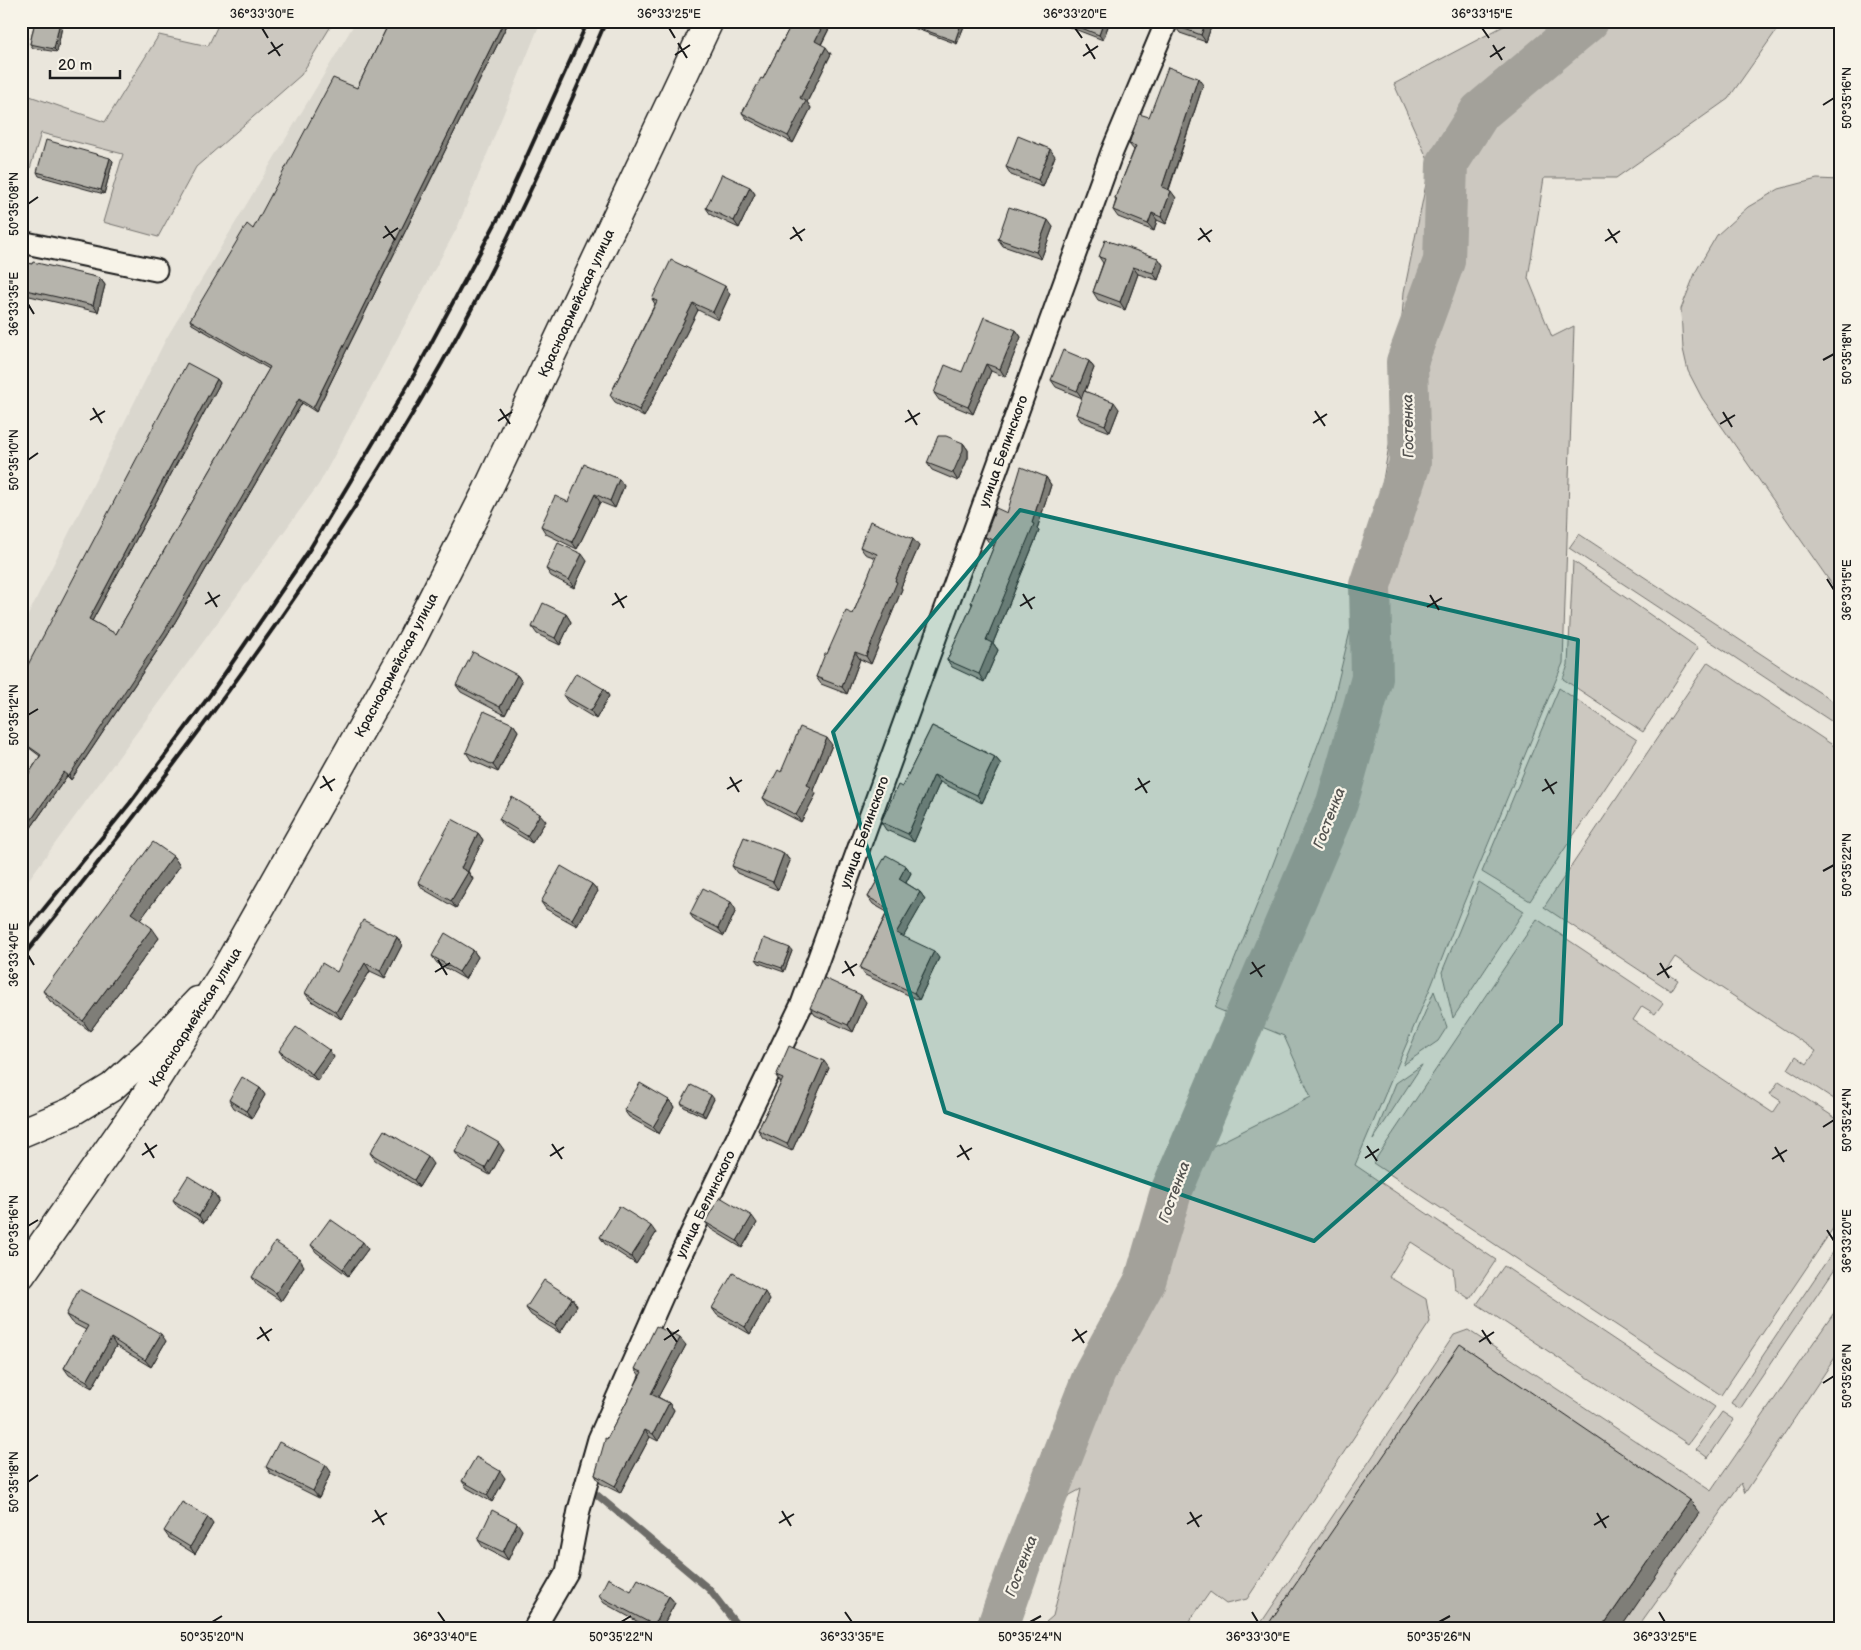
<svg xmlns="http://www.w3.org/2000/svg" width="1861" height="1650" font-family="'Balsamiq Sans',sans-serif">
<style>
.built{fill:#dad7ce}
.green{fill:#ccc8c0;stroke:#74726e}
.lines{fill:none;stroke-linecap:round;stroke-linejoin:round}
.stream{stroke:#6d6c68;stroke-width:7}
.river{stroke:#a3a19a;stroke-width:42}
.minor-casing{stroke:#1c1c1c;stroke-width:25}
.secondary-casing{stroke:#1c1c1c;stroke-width:31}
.primary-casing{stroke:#1c1c1c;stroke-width:31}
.minor{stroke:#f7f3e8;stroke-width:21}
.secondary{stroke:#f7f3e8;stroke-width:28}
.primary{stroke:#f7f3e8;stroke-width:28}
.rail{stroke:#1c1c1c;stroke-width:4}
.wall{fill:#9d9b94;stroke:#1c1c1c}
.shaded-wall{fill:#7f7e78;stroke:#1c1c1c}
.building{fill:#b6b4ac;stroke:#1c1c1c}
.marked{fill:#0f766e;fill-opacity:0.2;stroke:#0f766e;stroke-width:4;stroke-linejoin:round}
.ticks{fill:none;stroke:#1c1c1c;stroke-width:2}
.labels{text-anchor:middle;stroke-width:4.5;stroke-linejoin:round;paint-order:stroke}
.street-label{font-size:14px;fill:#1c1c1c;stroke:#f7f3e8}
.water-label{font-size:15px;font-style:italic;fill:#52514e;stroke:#f7f3e8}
.neatline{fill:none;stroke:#1c1c1c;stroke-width:2}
.ticks-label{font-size:12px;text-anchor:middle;fill:#1c1c1c}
</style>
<rect width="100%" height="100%" fill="#eae6dc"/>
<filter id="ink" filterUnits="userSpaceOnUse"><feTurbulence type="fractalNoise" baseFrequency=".02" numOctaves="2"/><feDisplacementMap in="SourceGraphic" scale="10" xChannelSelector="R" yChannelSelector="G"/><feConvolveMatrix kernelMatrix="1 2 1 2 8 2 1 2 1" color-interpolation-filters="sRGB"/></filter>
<g filter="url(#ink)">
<!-- built -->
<path class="built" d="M356,21H541L458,226L319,484L21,890V629L166,339Z"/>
<!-- green -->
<path class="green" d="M220,21H334L301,75L196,167L158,237L103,222L123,154L41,133L24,188H21V93L105,122L159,35L208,46Z
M1513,21H1783L1728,99L1616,178H1544L1528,278L1552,337L1574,326L1563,663L1460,912L1432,984L1355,1165L1496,1260L1470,1299L1455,1289L1453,1269L1411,1242L1389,1277L1426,1299L1430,1322L1247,1599L1226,1604L1210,1592L1184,1629H1038L1053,1616L1062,1580L1081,1489L1048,1507L1156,1264L1203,1151L1311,1097L1284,1036L1215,1008L1267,880L1331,710L1373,536L1394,418L1404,292L1427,179L1428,160L1394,84Z
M1817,179L1840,180V596L1702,398L1688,371L1683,349L1681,309L1696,271L1717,235L1748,207L1779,189Z
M1579,534L1840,706V727L1569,548Z
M1573,561L1698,648L1643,732L1563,679L1568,665Z
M1708,662L1840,750V1103L1788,1069L1796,1056L1807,1064L1816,1051L1675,957L1665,972L1678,980L1671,991L1544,907Z
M1559,688L1637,740L1530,901L1482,872Z
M1479,882L1524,911L1453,1018L1442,972Z
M1537,919L1663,1003L1655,1014L1642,1006L1633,1020L1773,1113L1781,1101L1770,1094L1779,1081L1840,1121V1218L1721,1395L1373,1163Z
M1434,991L1447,1027L1438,1041L1403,1065Z
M1422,1065L1373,1140L1396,1083Z
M1840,1241V1261L1740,1409L1731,1403Z
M1504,1266L1715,1407L1688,1444L1477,1304Z
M1840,1304V1350L1745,1493L1741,1483L1637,1629H1257L1454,1335L1468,1330L1711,1491Z
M1722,1412L1734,1420L1708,1458L1696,1449Z"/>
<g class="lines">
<!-- stream -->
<path class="stream" d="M596,1494L709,1589L740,1629"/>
<!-- river -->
<path class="river" d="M997,1629L1022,1558L1095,1372L1145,1281L1171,1192L1337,803L1372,678L1370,585L1410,463L1407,362L1444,261L1447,164L1480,112L1588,21"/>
<!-- minor casing -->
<g class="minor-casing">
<path id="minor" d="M21,242L156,270
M534,1629L567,1572L579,1510L599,1439L676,1265L802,1004L1112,152L1167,21"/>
</g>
<!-- secondary casing -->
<g class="secondary-casing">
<path id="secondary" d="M21,1133L71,1112L112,1087L150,1052L198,1001"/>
</g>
<!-- primary casing -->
<g class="primary-casing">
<path id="primary" d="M21,1275L141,1103L223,974L412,639L487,491L709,21"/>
</g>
<!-- minor -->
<use href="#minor" class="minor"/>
<!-- secondary -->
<use href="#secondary" class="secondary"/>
<!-- primary -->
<use href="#primary" class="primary"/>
<!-- rail -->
<path class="rail" d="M21,937L130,803L210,695L308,552L415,373L502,211L588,21
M21,959C174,770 322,575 442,363C504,253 556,137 606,21"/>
</g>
<!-- wall -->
<path class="wall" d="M35,21H63L57,52L33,48L30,44Z
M390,21H509L316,412L302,403L167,636L71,780L67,776L21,842V786L40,756L24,744L21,748V678L217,379L220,383L92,621L116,634L269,369L192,324L190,320L253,229L357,88Z
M793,21H833L821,45L831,54L807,102L811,108L793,143L747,119L742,113L763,79Z
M966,21L957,44L914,28L911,25Z
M1061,21H1110L1103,40L1064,25Z
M1213,21L1206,42L1180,33L1174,25Z
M1203,85L1169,190L1176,198L1166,224L1157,220L1154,231L1118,217L1113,210L1116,200L1115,198L1134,150L1129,144L1149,117Z
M1055,156L1043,187L1011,175L1006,167Z
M113,161L104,194L39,176L37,172Z
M750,187L755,194L739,228L711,215L706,208Z
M1053,227L1041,259L1003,246L998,239Z
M1099,257L1158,258L1163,265L1158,280L1138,274L1125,310L1098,300L1093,292L1103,263Z
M21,262L100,278L105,285L98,312L21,294Z
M730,294L718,320L698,310L644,417L615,402L610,395L655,304L652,299Z
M1016,330L1021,337L1005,377L991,371L973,414L939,400L934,393L962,372Z
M1089,361L1094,368L1085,391L1119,409L1110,432L1081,421L1076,414L1082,398L1056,387L1051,380Z
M963,443L968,450V458L958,481L932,470L927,463Z
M1046,477L1051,485L1037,529L1039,531L993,643L998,650L984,682L952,667L947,660L972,605L971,602L994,546L990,544L985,537L1007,513Z
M619,479L624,486L615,508L600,502L577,549L546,534L541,526L568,502Z
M919,546L901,587L902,589L871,664L860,659L847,694L821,684L816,677L827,654L853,614L876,558L865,554L860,547Z
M587,561L574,588L551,576L546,569Z
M566,614L571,622L560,645L537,634L532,627Z
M517,675L522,682L505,715L461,692L456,685Z
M604,689L609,696L596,719L568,702L563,695Z
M513,724L518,731L498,772L471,760L466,752Z
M932,726L995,757L1001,764L982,803L940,782L914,842L886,830L881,822L902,787Z
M832,745L813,790L816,794L801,822L768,805L763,798L781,772Z
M499,819L546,821L532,843L504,826Z
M478,833L483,840L468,871L473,879L456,908L423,889L418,882Z
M784,853L790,861L778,890L737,873L732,866Z
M173,856L180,866L140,920L159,938L90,1031L50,1001L43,991Z
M906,866L911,873L906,883L920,892L925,899L903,937L939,958L919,1000L865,975L860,968L887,912L873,904L868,897L878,879L875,875Z
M592,884L598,891L577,926L546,909L541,902Z
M736,910L724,936L695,921L690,914Z
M397,937L402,945L385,978L370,971L341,1019L310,1000L305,993L337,972Z
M473,950L478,957L465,979L437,963L432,956Z
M792,951L784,972L759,963L756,959Z
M866,1002L853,1032L815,1015L810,1008Z
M329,1050L334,1057L317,1081L284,1058L279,1051Z
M829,1068L792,1151L763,1138L758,1130L781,1083L776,1076Z
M260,1088L265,1095L252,1118L234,1108L229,1100Z
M714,1099L705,1117L684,1107L681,1103Z
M669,1100L674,1107L659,1134L629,1117L624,1110Z
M504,1150L490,1175L460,1159L455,1152Z
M370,1153L433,1164L419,1187L375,1160Z
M213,1192L219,1200L204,1223L178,1207L173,1200Z
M705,1222L757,1223L742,1248L711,1229Z
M656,1233L636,1264L605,1244L600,1237Z
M311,1245L368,1249L348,1276L316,1252Z
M304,1266L281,1301L257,1285L252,1277Z
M572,1298L577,1306L560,1333L531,1315L526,1308Z
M770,1300L750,1334L717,1315L712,1308Z
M66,1315L166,1341L151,1367L116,1346L92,1388L69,1375L64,1368L86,1330L71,1322Z
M686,1345L658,1397L669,1403L674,1410L658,1441L650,1437L620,1493L600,1483L595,1475L607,1439L640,1376L635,1369Z
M266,1467L331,1472L319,1498L271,1474Z
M505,1478L492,1502L467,1488L462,1481Z
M213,1524L195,1554L169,1538L164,1531Z
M522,1530L508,1560L483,1547L478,1540Z
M631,1591L669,1596L675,1603L661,1629H651L604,1603L599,1596Z"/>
<!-- shaded-wall -->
<path class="shaded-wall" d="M60,21H63L57,52L54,49Z
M504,21H509L316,412L313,408Z
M825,21H833L819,48L815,41Z
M962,21H966L957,44L955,41Z
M1104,21H1110L1103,40L1099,35Z
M1206,21H1213L1206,42L1201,35Z
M826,47L831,54L807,102L811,108L793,143L788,136L800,98Z
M1198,78L1203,85L1167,194L1162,187Z
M1050,149L1055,156L1043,187L1038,180Z
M110,158L113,161L104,194L101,190Z
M750,187L755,194L739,228L734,221Z
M1171,191L1176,198L1166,224L1161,217Z
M1152,213L1157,220L1154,231L1148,224Z
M1048,220L1053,227L1041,259L1036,252Z
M1158,258L1163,265L1158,280L1153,273Z
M1133,267L1138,274L1125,310L1120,302Z
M100,278L105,285L98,312L93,305Z
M725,286L730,294L718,320L713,312Z
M693,303L698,310L644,417L639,410Z
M1016,330L1021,337L1005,377L1000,369Z
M1089,361L1094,368L1082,398L1077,391Z
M986,364L991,371L973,414L968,407Z
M217,379L220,383L91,623L89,619Z
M299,399L302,403L167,636L71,780L69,776Z
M1114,402L1119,409L1110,432L1105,425Z
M963,443L968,450V458L958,481L953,473Z
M1046,477L1051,485L1037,529L1039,531L993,643L998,650L984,682L979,674L986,640L1032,523Z
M619,479L624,486L615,508L610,501Z
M595,494L600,502L577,549L572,542Z
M913,539L919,546L901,587L902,589L871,664L866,656L895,581Z
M582,554L587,561L574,588L569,580Z
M566,614L571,622L560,645L555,638Z
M855,652L860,659L847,694L842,687Z
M517,675L522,682L505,715L500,707Z
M604,689L609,696L596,719L591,711Z
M513,724L518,731L498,772L493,765Z
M827,738L832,745L813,790L816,794L801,822L796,815L807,785Z
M995,757L1001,764L982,803L977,795Z
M64,772L67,776L21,842V835Z
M934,775L940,782L914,842L908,834Z
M540,814L546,821L532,843L527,836Z
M478,833L483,840L466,875L461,868Z
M784,853L790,861L778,890L773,882Z
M173,856L180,866L138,923L131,913Z
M906,866L911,873L904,886L899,879Z
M468,872L473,879L456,908L451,901Z
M592,884L598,891L577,926L572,919Z
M920,892L925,899L901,941L896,933Z
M731,902L736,910L724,936L718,928Z
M152,928L159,938L90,1031L83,1021Z
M397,937L402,945L385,978L380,971Z
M790,948L792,951L784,972L782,968Z
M473,950L478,957L465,979L459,972Z
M934,951L939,958L919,1000L914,993Z
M365,963L370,971L341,1019L336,1012Z
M861,995L866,1002L853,1032L848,1025Z
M329,1050L334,1057L317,1081L312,1074Z
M824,1061L829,1068L792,1151L787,1144Z
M260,1088L265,1095L252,1118L246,1111Z
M711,1095L714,1099L705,1117L702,1113Z
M669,1100L674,1107L659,1134L653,1127Z
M499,1143L504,1150L490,1175L485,1168Z
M428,1157L433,1164L419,1187L414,1180Z
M213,1192L219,1200L204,1223L199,1216Z
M752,1216L757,1223L742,1248L737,1241Z
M651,1226L656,1233L636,1264L631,1257Z
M363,1242L368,1249L348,1276L343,1269Z
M299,1258L304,1266L281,1301L276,1293Z
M765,1292L770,1300L750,1334L745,1327Z
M572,1298L577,1306L560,1333L555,1326Z
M161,1334L166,1341L151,1367L145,1360Z
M111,1338L116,1346L92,1388L87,1381Z
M680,1338L686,1345L656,1401L651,1394Z
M669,1403L674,1410L658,1441L653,1434Z
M645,1430L650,1437L620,1493L615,1486Z
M326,1465L331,1472L319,1498L313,1491Z
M500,1471L505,1478L492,1502L487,1495Z
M1690,1500L1699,1513L1620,1629H1601Z
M208,1517L213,1524L195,1554L190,1547Z
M517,1523L522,1530L508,1560L503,1552Z
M669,1596L675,1603L661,1629H656L654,1625Z"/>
<!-- building -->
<path class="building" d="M35,21H60L54,49L30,44Z
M390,21H504L313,408L299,399L164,632L69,776L64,772L21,835V786L41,755L21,741V678L187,363L217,379L89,619L116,634L270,367L190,320L247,224L253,229L333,78L357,88Z
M793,21H825L815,41L826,47L800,98L806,101L788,136L742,113L761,78L763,79Z
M913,21H962L955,41L911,25Z
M1064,21H1104L1099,35Z
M1176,21H1206L1201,35L1174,25Z
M1168,67L1198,78L1162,187L1171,191L1161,217L1152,213L1148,224L1113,210L1117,199L1115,198L1136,146L1129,144L1139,114L1149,117Z
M1018,136L1050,149L1038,180L1006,167Z
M46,140L110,158L101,190L37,172Z
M722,174L750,187L734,221L706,208Z
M1009,207L1048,220L1036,252L998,239Z
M1105,240L1158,258L1153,273L1133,267L1120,302L1093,292L1105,259L1099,257Z
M671,260L725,286L713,312L693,303L639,410L610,395L657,301L652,299Z
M21,262L32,264L33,262L100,278L93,305L21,289Z
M984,317L1016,330L1000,369L986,364L968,407L934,393L945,365L962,372Z
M1063,350L1089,361L1077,391L1051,380Z
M1084,391L1114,402L1105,425L1076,414Z
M938,436H946L963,443V450L953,473L927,463Z
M584,464L619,479L610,501L595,494L572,542L541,526L555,496L568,502Z
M1021,467L1046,477L1032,523L1034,524L986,640L992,643L979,674L947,660L973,603L971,602L996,541L985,537L996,508L1007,513Z
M870,521L913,539L895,581L897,582L866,656L855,652L842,687L816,677L825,654H827L846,611L853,614L877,554L860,547Z
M558,543L582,554L569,580L546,569Z
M543,603L566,614L555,638L532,627Z
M473,652L517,675L500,707L456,685Z
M576,673L604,689L591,711L563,695Z
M484,711L513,724L493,765L466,752Z
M932,726L995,757L977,795L934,775L908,834L881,822L898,785L902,787Z
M800,727L827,738L807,785L811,787L796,815L763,798L778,770L781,772Z
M512,797L540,814L527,836L499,819Z
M452,819L478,833L461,868L468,872L451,901L418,882Z
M744,837L784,853L773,882L732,866Z
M153,842L173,856L131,913L152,928L83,1021L43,991Z
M886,855L906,866L899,879L920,892L896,933L934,951L914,993L860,968L889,909L868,897L879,877L875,875Z
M561,866L592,884L572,919L541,902Z
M703,888L731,902L718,928L690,914Z
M363,920L397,937L380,971L365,963L336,1012L305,993L322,963L337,972Z
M445,933L473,950L459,972L432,956Z
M764,938L790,948L782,968L756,959Z
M824,978L861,995L848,1025L810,1008Z
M296,1027L329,1050L312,1074L279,1051Z
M789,1046L824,1061L787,1144L758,1130L783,1079L776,1076Z
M242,1077L260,1088L246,1111L229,1100Z
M640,1083L669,1100L653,1127L624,1110Z
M691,1085L711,1095L702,1113L681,1103Z
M469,1126L499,1143L485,1168L455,1152Z
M384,1130L428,1157L414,1180L370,1153Z
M188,1176L213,1192L199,1216L173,1200Z
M720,1197L752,1216L737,1241L705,1222Z
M619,1206L651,1226L631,1257L600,1237Z
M330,1219L363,1242L343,1269L311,1245Z
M275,1242L299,1258L276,1293L252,1277Z
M733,1273L765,1292L745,1327L712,1308Z
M544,1280L572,1298L555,1326L526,1308Z
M79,1289L133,1317L161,1334L145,1360L111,1338L87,1381L64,1368L88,1326L66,1315Z
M656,1326L680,1338L651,1394L669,1403L653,1434L645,1430L615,1486L595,1475L605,1440V1438L607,1439L642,1372L635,1369Z
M1460,1344L1690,1500L1601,1629H1265Z
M279,1442L326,1465L313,1491L266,1467Z
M476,1457L500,1471L487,1495L462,1481Z
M182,1502L208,1517L190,1547L164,1531Z
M492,1510L517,1523L503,1552L478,1540Z
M608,1578L631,1591L638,1579L669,1596L654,1625L599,1596Z"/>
</g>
<!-- marked area -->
<path class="marked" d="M1020,510L1578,640L1561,1024L1314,1241L945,1112L833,732Z"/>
<!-- ticks -->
<path class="ticks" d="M262,28L268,38M669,28L675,38M1075,28L1082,38M1482,28L1489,38M271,42L280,56M678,43L687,58M1086,44L1095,59M1493,45L1502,60M268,54L283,44M675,55L690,45M1083,56L1098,46M1490,57L1505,47M1823,105L1834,98M28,204L38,197M385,226L395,240M793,227L802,241M1200,228L1210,242M1608,229L1617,243M383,238L398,228M790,239L805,229M1198,240L1212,230M1605,241L1620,231M28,304L34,314M1823,360L1834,354M93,408L102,423M500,409L510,424M908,410L917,425M1315,411L1325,426M1723,412L1732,427M90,420L105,411M498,421L512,412M905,422L920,413M1313,423L1327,414M1720,424L1735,415M28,460L38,453M1827,579L1834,590M208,592L217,607M615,593L624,608M1023,594L1032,609M1430,595L1439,610M205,604L220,595M612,605L627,596M1020,606L1035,597M1427,607L1442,598M28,715L38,709M323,776L332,791M730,777L739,792M1138,778L1147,793M1545,779L1554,794M320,788L335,779M727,789L742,780M1135,790L1150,781M1542,791L1557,782M1823,871L1834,865M28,955L34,965M438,960L447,975M845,961L854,976M1252,962L1262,977M1660,963L1669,978M435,972L450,963M842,973L857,964M1250,974L1265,965M1657,975L1672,966M1823,1127L1834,1120M145,1143L154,1158M552,1144L562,1159M960,1145L969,1160M1367,1146L1377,1161M1775,1147L1784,1162M142,1155L157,1145M550,1156L564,1147M957,1157L972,1148M1365,1158L1379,1149M1772,1159L1787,1150M28,1226L38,1220M1827,1230L1834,1241M260,1327L269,1341M667,1328L677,1342M1075,1329L1084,1343M1482,1330L1491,1344M257,1339L272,1329M664,1340L679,1330M1072,1341L1087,1331M1479,1342L1494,1332M1823,1383L1834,1376M28,1482L38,1475M375,1510L384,1525M782,1511L791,1526M1190,1512L1199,1527M1597,1513L1606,1528M372,1522L387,1513M779,1523L794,1514M1187,1524L1202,1515M1594,1525L1609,1516M438,1612L445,1622M845,1612L852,1622M1252,1612L1258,1622M1659,1612L1665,1622M212,1622L222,1616M621,1622L631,1616M1030,1622L1041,1616M1439,1622L1450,1616"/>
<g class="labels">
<!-- street labels -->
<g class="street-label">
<text transform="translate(576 303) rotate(-65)" y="5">Красноармейская улица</text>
<text transform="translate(1003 451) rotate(-70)" y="5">улица Белинского</text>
<text transform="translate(396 665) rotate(-62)" y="5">Красноармейская улица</text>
<text transform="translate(864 832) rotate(-70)" y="5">улица Белинского</text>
<text transform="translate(195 1017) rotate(-58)" y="5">Красноармейская улица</text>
<text transform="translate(705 1204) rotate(-64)" y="5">улица Белинского</text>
</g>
<!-- water labels -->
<g class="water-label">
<text transform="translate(1408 426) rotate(-91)" y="5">Гостенка</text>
<text transform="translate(1329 818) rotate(-69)" y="5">Гостенка</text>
<text transform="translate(1174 1192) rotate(-70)" y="5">Гостенка</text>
<text transform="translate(1021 1566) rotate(-69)" y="5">Гостенка</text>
</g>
</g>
<!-- margin -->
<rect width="1861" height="1650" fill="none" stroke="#f7f3e8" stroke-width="55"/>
<!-- scale -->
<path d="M50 70v8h70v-8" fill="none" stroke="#1c1c1c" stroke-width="2.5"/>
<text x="58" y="70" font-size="15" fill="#1c1c1c" stroke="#f7f3e8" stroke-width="4" paint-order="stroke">20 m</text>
<rect x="28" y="28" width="1806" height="1594" class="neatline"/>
<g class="ticks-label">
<text x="262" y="18">36°33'30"E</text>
<text x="669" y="18">36°33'25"E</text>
<text x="1075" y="18">36°33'20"E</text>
<text x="1482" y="18">36°33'15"E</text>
<text transform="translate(1847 98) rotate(-90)" y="4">50°35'16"N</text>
<text transform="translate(14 204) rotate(-90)" y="4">50°35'08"N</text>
<text transform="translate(14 304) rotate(-90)" y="4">36°33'35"E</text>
<text transform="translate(1847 354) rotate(-90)" y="4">50°35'18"N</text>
<text transform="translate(14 460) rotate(-90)" y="4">50°35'10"N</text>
<text transform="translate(1847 590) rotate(-90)" y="4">36°33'15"E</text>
<text transform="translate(14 715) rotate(-90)" y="4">50°35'12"N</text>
<text transform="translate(1847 865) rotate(-90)" y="4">50°35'22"N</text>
<text transform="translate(14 955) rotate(-90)" y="4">36°33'40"E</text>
<text transform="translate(1847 1120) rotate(-90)" y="4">50°35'24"N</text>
<text transform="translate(14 1226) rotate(-90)" y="4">50°35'16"N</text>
<text transform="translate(1847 1241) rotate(-90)" y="4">36°33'20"E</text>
<text transform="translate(1847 1376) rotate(-90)" y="4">50°35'26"N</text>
<text transform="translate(14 1482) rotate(-90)" y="4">50°35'18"N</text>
<text x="212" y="1641">50°35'20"N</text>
<text x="445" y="1641">36°33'40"E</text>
<text x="621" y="1641">50°35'22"N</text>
<text x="852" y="1641">36°33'35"E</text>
<text x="1030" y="1641">50°35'24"N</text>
<text x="1258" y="1641">36°33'30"E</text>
<text x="1439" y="1641">50°35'26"N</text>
<text x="1665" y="1641">36°33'25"E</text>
</g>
</svg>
